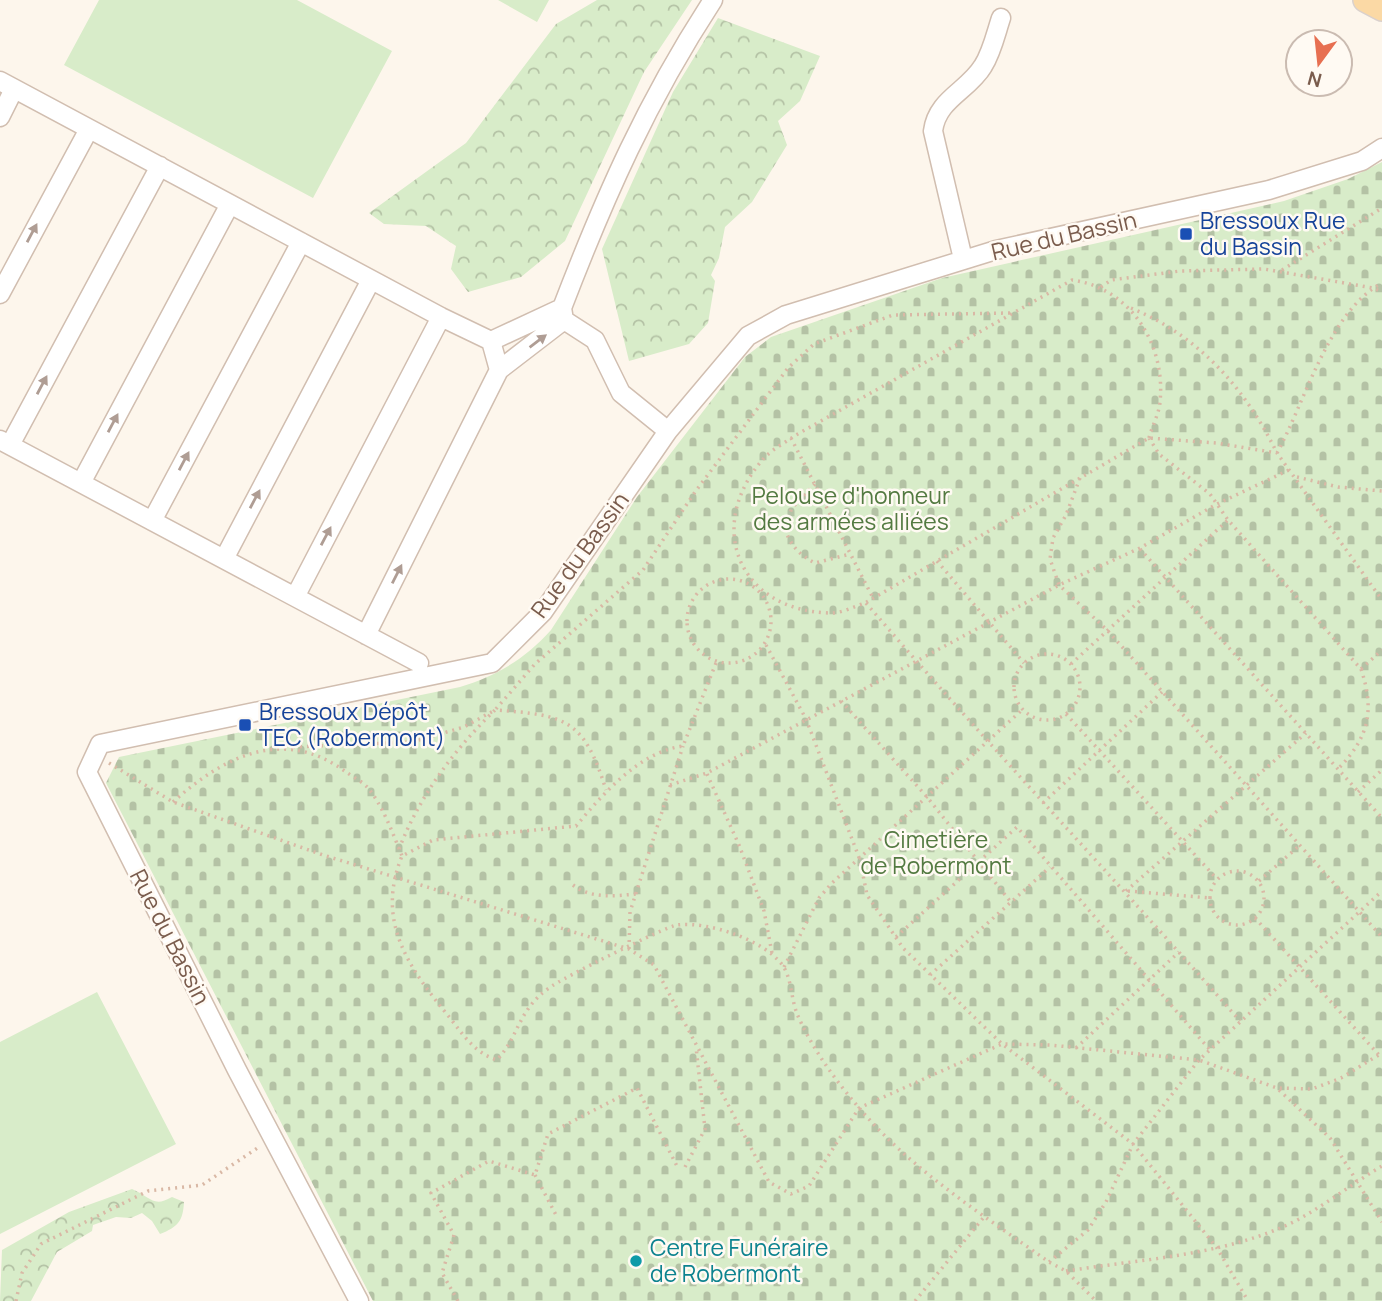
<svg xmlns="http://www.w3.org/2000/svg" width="1382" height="1301" font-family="Manrope,sans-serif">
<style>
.forest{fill:url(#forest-crowns)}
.cemetery{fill:url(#cemetery-stones)}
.pitch{fill:#d8ecc9}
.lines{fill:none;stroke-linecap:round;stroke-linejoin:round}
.minor-casing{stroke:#d1beb0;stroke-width:21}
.major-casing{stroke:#dad1cd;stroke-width:26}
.path{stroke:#d9b8a5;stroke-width:3.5;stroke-dasharray:2 5;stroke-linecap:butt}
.minor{stroke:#fff;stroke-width:18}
.major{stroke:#fbd9a5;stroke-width:23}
.oneway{fill:#af9d94}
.transit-dot{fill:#1a4fb4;stroke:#fffaf3;stroke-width:2.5}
.culture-dot{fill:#0f9aa8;stroke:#fffaf3;stroke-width:2.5}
.labels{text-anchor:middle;stroke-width:5;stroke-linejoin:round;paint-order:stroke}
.transit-label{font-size:23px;fill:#164399;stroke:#fffaf3;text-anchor:start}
.street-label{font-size:23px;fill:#7a5c4d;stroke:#fffaf3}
.park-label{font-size:23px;fill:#537a41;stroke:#fffaf3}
.culture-label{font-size:23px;fill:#0d838f;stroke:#fffaf3;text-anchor:start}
</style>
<defs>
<pattern id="forest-crowns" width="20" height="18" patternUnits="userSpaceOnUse" patternTransform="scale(1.75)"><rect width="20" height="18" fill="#d8ecc9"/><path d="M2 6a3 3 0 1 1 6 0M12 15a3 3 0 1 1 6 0" fill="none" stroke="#b4c2a5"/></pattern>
<pattern id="cemetery-stones" width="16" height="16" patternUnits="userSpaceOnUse" patternTransform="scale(1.75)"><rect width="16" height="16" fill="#d8ecc9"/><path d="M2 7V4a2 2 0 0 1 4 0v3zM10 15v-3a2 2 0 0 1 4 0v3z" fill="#b4c2a5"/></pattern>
</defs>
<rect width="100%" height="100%" fill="#fdf6ec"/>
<!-- forest -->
<path class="forest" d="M597,0H692L644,72L565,241L521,277L468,292L451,269L456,246L426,226L384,224L369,213L466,143L556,24Z
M718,18L820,56L800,101L778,121L787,145L752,202L725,227L719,258L711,275L715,281L708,323L689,344L629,361L602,249L673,92Z
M132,1189C151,1197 153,1208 172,1197L184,1202C183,1221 178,1227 160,1234L152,1221L142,1213L131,1218L116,1217L93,1225L92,1231L57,1252L31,1301H0L2,1250L69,1212Z"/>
<!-- cemetery -->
<path class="cemetery" d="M1382,162V1301H373L106,783L119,757L460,687C498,675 525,659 551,630L637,497L745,357L771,337L942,278L1284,201L1348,179Z"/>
<!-- pitch -->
<path class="pitch" d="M99,0H297L392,51L313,198L64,65Z
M498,0H549L537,22Z
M97,992L176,1144L0,1234V1042Z"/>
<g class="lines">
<!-- minor casing -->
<g class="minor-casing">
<path id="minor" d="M0,81L441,317L491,341L499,370
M0,117L14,89
M963,259L933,131C937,99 968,91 983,66C992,52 996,33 1001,18
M0,294L89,129
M491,341L562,308
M668,431L621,393L595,340L564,320L562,308C605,196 647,101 713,0
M0,440L419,663
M10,445L160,166
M81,483L230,204
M152,521L301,242
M224,559L371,280
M295,597L441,317
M366,635L499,370L564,320
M359,1301L237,1070L87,772L100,744L492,663L543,612L668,431L748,336L786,315L996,250L1269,190L1362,161L1382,148"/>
</g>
<!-- major casing -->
<g class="major-casing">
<path id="major" d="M1365,0L1382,9"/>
</g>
<!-- path -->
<path class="path" d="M1282,270L1382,208
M1101,287L1111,280L1180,271L1264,269L1373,288L1382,292
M1131,308C1199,336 1245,388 1277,453
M791,438L873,598
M1149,438C1152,426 1159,414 1160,402C1166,344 1130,288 1072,280L796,435C786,442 773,449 765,457C704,524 737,610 829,613C840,614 855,606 865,603L1149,438L1216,443L1277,453L1382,600
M1149,438L1159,454L1210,494L1228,520L1361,669C1375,711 1369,737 1338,769
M1277,453C1305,402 1329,311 1382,283
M1297,477L1338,487L1382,491
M1080,478L1066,515L1053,538L1050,559L1059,585L1107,630L1382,937
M815,484L792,508L784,526C790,545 798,554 815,563L850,554
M1140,549L1382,818
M937,561L1024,663
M687 621a42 42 0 1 1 84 0a42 42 0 1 1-84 0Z
M866,603C988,745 1117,881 1240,1021
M766,645L806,719L860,860L867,895L903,948L1002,1044L1133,1144L1217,1248L1248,1301
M1014 687a33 33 0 1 1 66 0a33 33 0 1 1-66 0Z
M716,663L683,746C639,752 603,794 576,826L433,840L402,856C375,922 409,968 450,1018C464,1036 475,1053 497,1060C519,1036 518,1010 549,988C560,979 667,926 677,925C708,921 765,940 783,966C792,979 791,1001 798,1016C813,1050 836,1081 860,1109C913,1171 983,1215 1049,1262L1066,1271L1096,1301
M1071,664L1228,520
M1361,669L1382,650
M841,701L927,797L1010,901
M1066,714L1217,879
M293,747L412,742L464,727L495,710L535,664L643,570L695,492L788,368L814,344L893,315L1010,313
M109,763L173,802L323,855L629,949L654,965L769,1182L791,1194L809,1186L859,1108L1002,1044L1050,1045L1199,1060L1277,1088L1312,1089L1341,1078L1382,1053
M707,774L739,845L764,911L772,953
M670,785L707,773L1059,585L1140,548L1217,504L1289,470
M1358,792L1382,770
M173,802C224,756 284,726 346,772C353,777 363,782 368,788C383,806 393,834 402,856
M1043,803L1162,692
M399,849C420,795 454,750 495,710C566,715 584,719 606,790
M1210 898a27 27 0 1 1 54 0a27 27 0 1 1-54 0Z
M1259,881L1299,846
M573,885C591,899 614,896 636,894
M1126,891L1306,733
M1128,891L1210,898
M1255,918L1379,1055
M896,937L1017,827L1210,1050
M629,949L630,912L683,746
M784,967L819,898L832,883L1022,710
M930,975L1050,867
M1076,1048L1179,952
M1279,1090L1330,1138L1382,1222
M685,1167L705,1129L696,1047
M535,1175L556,1215
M1049,1262L1088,1230L1106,1202L1133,1144L1199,1060L1382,891
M1066,1271C1142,1259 1233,1255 1301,1218C1329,1202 1355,1182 1382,1166
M16,1301L22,1273L41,1244L148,1191L202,1185L259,1147
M458,1301L442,1273L454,1235L431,1193L489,1161L535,1175L548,1134L637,1088L678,1168
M915,1301L984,1217"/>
<!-- minor -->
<use href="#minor" class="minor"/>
<!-- major -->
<use href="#major" class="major"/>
</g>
<!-- one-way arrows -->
<defs><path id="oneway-solid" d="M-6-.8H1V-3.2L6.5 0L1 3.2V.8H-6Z" transform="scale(1.75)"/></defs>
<g class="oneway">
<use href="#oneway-solid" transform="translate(32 233) rotate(-62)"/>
<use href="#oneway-solid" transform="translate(538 341) rotate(-37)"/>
<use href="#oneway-solid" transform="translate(42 385) rotate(-62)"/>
<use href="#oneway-solid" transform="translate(113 423) rotate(-62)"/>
<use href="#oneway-solid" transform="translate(184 461) rotate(-62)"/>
<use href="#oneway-solid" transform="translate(255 499) rotate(-62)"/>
<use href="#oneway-solid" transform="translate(326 536) rotate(-62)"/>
<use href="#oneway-solid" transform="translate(397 574) rotate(-63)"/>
</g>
<!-- markers -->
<g class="transit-dot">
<rect x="1179" y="227" width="14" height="14" rx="3.5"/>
<rect x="238" y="718" width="14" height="14" rx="3.5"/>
</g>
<circle class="culture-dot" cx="636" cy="1261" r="7"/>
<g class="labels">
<!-- transit labels -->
<g class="transit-label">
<text x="1200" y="229">Bressoux Rue<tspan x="1200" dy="26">du Bassin</tspan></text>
<text x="259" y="720">Bressoux Dépôt<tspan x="259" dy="26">TEC (Robermont)</tspan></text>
</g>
<!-- street labels -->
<g class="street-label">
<text transform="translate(1064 236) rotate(-13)" y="8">Rue du Bassin</text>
<text transform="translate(580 555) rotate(-54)" y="8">Rue du Bassin</text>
<text transform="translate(170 937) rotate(63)" y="8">Rue du Bassin</text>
</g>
<!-- park labels -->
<g class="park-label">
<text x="851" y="504">Pelouse d'honneur<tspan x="851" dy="26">des armées alliées</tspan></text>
<text x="936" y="848">Cimetière<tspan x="936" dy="26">de Robermont</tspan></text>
</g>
<!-- culture labels -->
<g class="culture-label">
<text x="650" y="1256">Centre Funéraire<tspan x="650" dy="26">de Robermont</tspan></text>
</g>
</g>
<!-- north arrow -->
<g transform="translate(1319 63) rotate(195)"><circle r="33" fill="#fffaf3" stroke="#cabbb1" stroke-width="2"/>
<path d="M0-5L12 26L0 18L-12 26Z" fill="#e76f51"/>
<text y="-10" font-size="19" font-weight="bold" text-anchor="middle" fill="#7a5c4d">N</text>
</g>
</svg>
